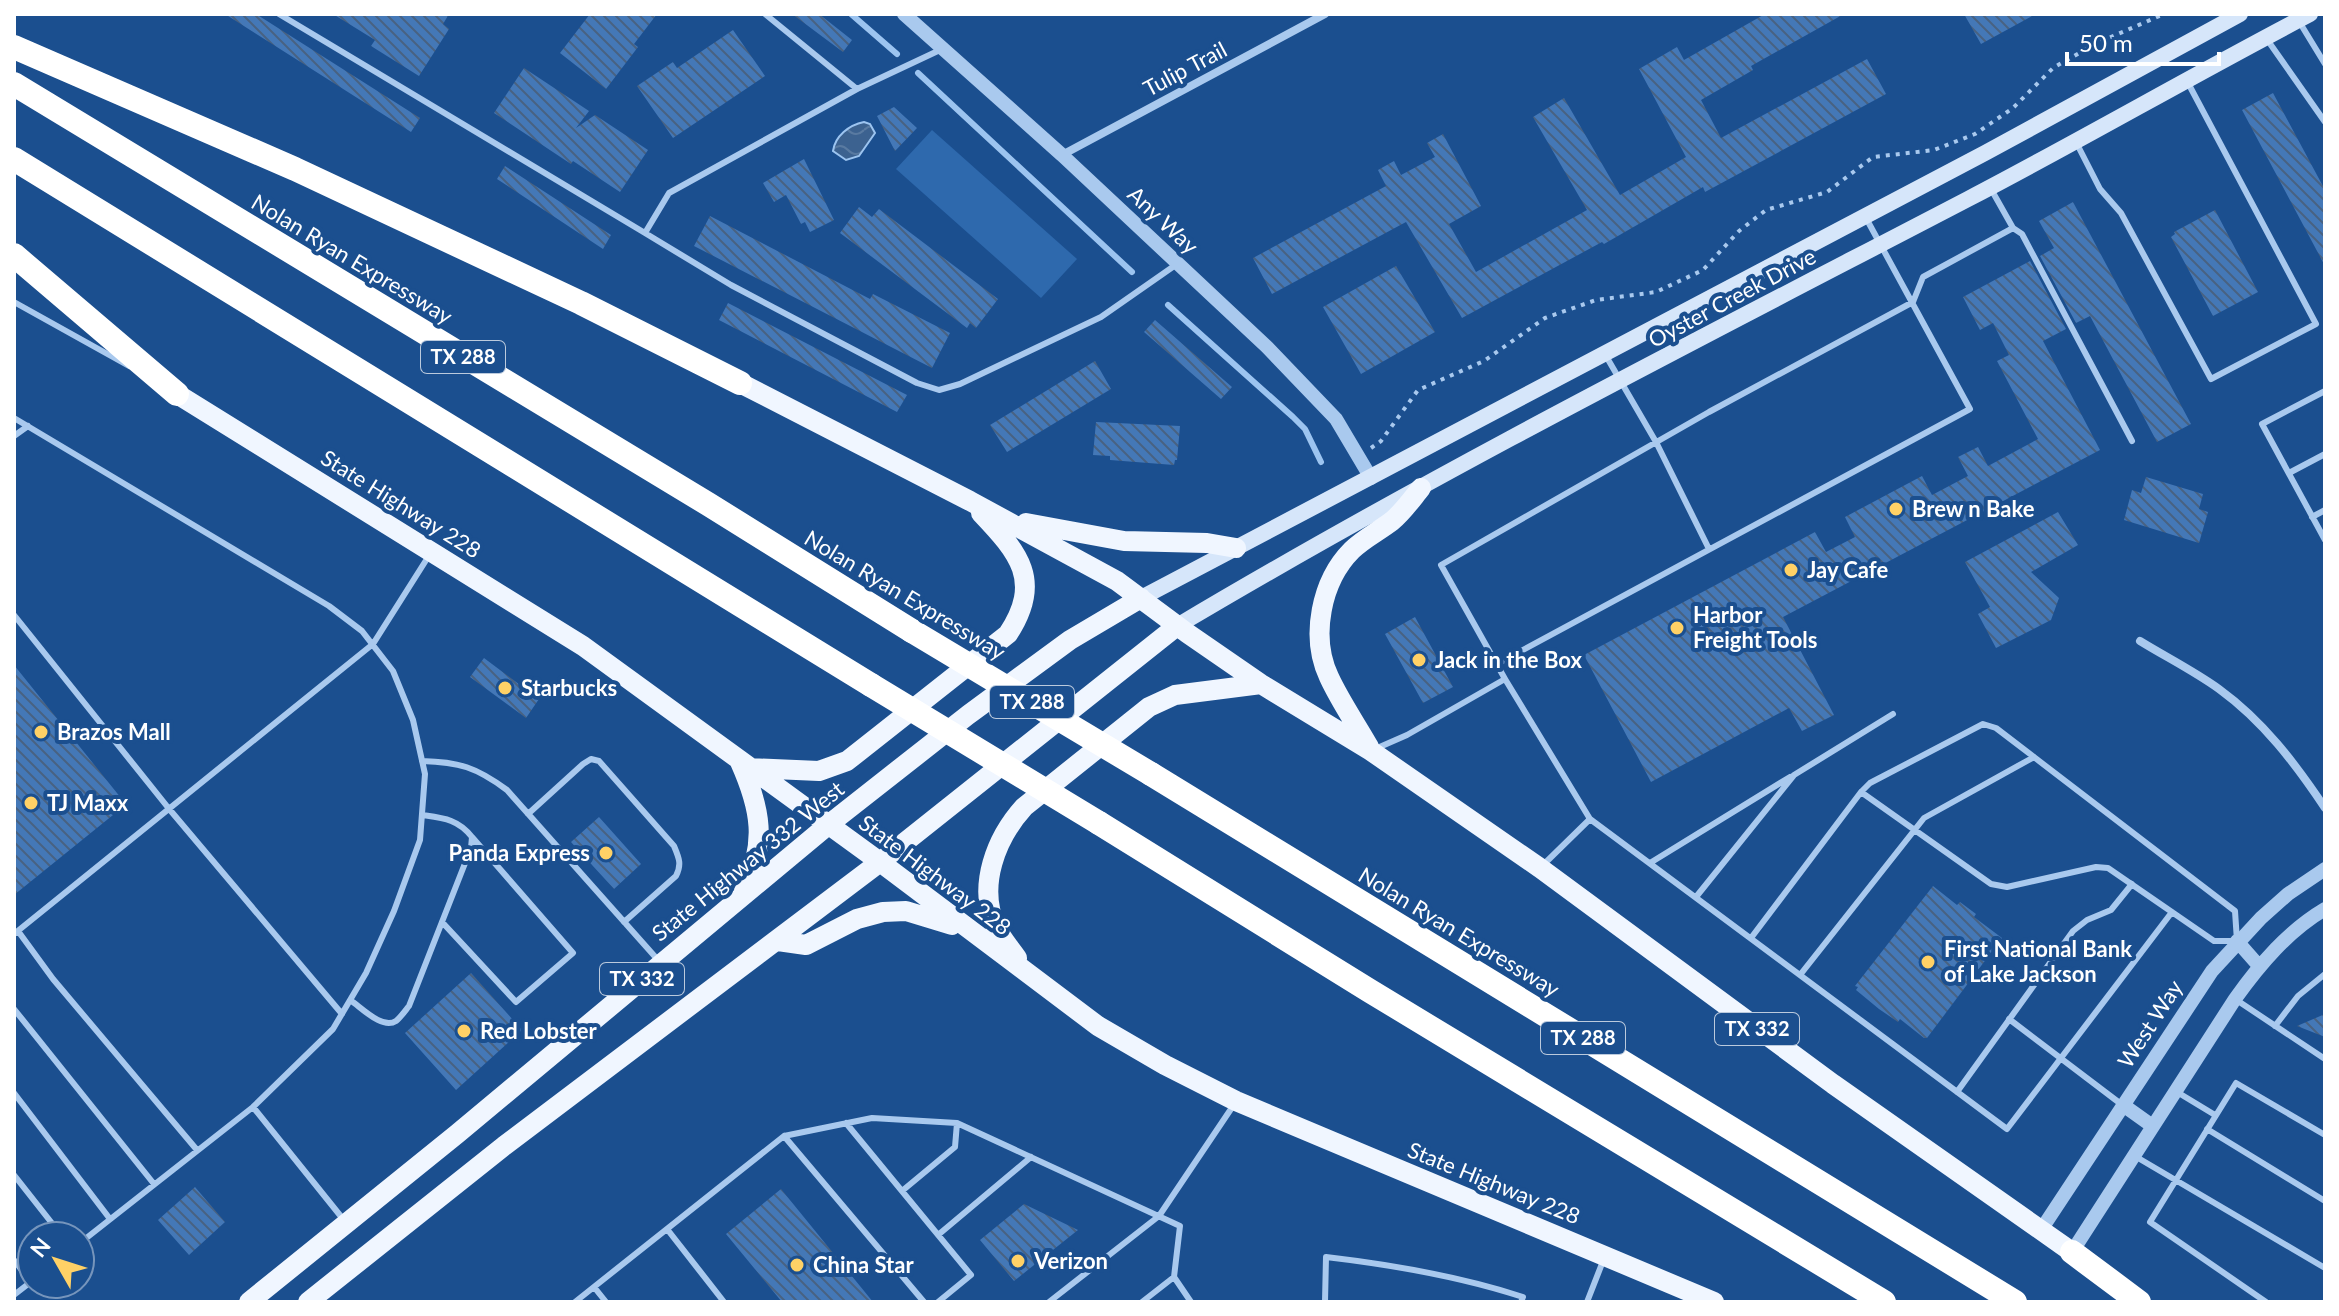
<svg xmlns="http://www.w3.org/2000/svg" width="2339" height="1316" font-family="Lato,sans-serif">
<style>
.grass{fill:#2e69ad}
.water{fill:url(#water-waves);stroke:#9cc4f0;stroke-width:2}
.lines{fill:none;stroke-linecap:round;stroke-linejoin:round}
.stream{stroke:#9cc4f0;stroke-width:6}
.building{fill:url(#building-back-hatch)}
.path{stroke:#a9c9ee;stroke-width:4;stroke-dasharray:4 6;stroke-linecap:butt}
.service{stroke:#a9c9ee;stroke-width:6}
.minor{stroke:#a9c9ee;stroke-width:8}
.tertiary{stroke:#a9c9ee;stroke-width:14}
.secondary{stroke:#d6e6fa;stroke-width:16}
.primary{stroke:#f0f6ff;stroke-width:20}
.motorway{stroke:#fff;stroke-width:24}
.motorway-bridge{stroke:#fff;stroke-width:24}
.poi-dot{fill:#ffd166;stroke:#1b4f8f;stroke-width:3}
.labels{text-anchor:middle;stroke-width:8;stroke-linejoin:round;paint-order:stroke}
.shield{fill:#1b4f8f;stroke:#bbcadd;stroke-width:2}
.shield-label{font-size:20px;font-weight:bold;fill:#fff}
.street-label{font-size:22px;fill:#fff;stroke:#1b4f8f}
.poi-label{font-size:22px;font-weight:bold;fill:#fff;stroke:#1b4f8f;text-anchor:start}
</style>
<defs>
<pattern id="water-waves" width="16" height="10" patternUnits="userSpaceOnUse" patternTransform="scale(2)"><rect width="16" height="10" fill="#3c6290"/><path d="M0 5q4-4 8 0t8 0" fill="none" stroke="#597aa1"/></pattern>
<pattern id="building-back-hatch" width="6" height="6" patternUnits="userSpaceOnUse" patternTransform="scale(2)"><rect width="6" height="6" fill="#4478b7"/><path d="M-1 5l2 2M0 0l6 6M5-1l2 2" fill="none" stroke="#486282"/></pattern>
</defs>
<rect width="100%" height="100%" fill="#1b4f8f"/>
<!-- grass -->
<path class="grass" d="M932,130L1077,259L1041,298L896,169Z"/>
<!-- water -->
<path class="water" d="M864,122L870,124L875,133L859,156L846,160L833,151C835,136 849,125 864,122Z"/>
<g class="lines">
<!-- stream -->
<path class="stream" d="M851,14L897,54
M918,73L1132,272
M1168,305L1293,417L1305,429L1321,462"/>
</g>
<!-- building -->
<path class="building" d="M225,14H256L420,118L411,132Z
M333,14H449L443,24L449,29L419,76L371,46L375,40Z
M590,14H657L634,44L638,47L606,89L560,53Z
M792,14H819L852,40L843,52Z
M1765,14H1844L1751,66L1753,70L1701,100L1721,138L1867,59L1886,94L1705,192L1703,187L1604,244L1602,242L1462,318L1406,222L1272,294L1253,258L1386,186L1378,170L1394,161L1401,175L1435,157L1427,143L1443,134L1481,206L1449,224L1476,272L1587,210L1533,117L1564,98L1620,195L1686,157L1639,69L1677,47L1684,60Z
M1964,14H2036L1981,44Z
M733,30L765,76L673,138L637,86L673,62L677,68Z
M524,68L589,111L576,128L595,115L648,150L620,192L573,161L571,164L494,113Z
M2273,93L2325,190V266L2242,110Z
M894,107L917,128L895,151L877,116Z
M804,159L834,220L810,232L805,222L801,224L786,195L774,202L763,183Z
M505,166L611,235L603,249L497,179Z
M2073,202L2191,424L2157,442L2090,316L2076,323L2040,256L2054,248L2039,221Z
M859,207L872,217L879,209L998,299L976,328L970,323L967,328L840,233Z
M2215,210L2258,292L2213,316L2171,237L2175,234L2174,232Z
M710,216L870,299L873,294L950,333L932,368L694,246Z
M2030,261L2066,329L2043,341L2100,450L1783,617L1834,715L1802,731L1789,708L1651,782L1584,655L1815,532L1826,552L1855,537L1845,517L1922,476L1932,495L1968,476L1958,457L1978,447L1988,466L2038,439L1997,361L2009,355L1993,323L1980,330L1963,297Z
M1396,266L1435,332L1361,374L1323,307Z
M728,303L907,395L897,412L719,320Z
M1155,320L1232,387L1221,399L1144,332Z
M1095,361L1111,389L1007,452L990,425Z
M1096,422L1180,426L1177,460H1175L1174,465L1110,460V456L1093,455Z
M2146,477L2203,494L2199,509L2208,512L2199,543L2124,520L2132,490L2141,493Z
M2058,512L2078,545L2031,572L2059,598L2051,620L1996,648L1978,614L1990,607L1965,562Z
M1415,617L1453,687L1423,703L1385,634Z
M484,658L539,699L526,718L470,677Z
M14,665L121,798L108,809L113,815L14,895Z
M599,817L641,864L614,889L571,842Z
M1933,886L1957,905L1960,902L1976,914L1974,917L2002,938L1927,1038H1924L1900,1019L1898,1022L1879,1009L1856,990L1858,987L1855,986Z
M471,973L522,1030L456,1090L405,1033Z
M2325,1014V1037L2297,1026Z
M195,1187L225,1222L189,1255L158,1220Z
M781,1189L873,1302H782L726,1234Z
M1024,1204L1078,1230L1014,1281L980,1240Z"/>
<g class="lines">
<!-- path -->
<path class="path" d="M1371,448L1381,441L1418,390L1484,361L1545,318L1596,300L1656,292L1703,270L1739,231L1766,210L1827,192L1873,157L1934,150L1975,134L2013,108L2053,68L2095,44L2164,14"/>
<!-- service -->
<path class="service" d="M279,14L645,233L669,193L857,89L940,50
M765,14L857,89
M2300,23L2325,64
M2266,38L2325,122
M2077,144L2100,189L2121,213L2211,379L2316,324L2187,81
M1991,189L2013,228
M645,233L731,285L917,383L939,390L960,384L1101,317L1177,264
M14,302L129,366
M1606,356L1656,442L1709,549
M2325,391L2262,424L2325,540
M14,418L329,606L362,631L393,671L413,720L425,774L420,840L394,911L366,973L333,1029L253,1107L80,1243
M14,436L28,426
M2289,473L2325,454
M2312,517L2325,510
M14,615L170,810L342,1014
M1497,664L1970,409L1866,218
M1505,679L1590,819
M1375,749L1407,735L1505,679L1441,565L1709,412L1913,302L1923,277L2013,228L2022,234L2132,441
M422,761C459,762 476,767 507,790L658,960
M528,814L583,764L591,759L599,761L674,846C679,858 682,864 676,876L624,922
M1650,863L1790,777
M1542,866L1590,819L2007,1129L2172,912
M1696,897L1794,775L1893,714
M442,922L516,1002L573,953L472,837
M18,931L53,979L197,1150
M14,934L373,644L430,554
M1751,938L1861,792L1870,783L1983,724L1996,728L2235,911L2237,941H2214L2108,868L2096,867L2007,887L1991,884L1861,792
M1800,975L1924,818L2034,757
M2235,999L2325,1059
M350,1000C361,1007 382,1030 396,1021C400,1018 405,1011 409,1006L471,848L472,837C458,819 443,818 422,815
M14,1009L154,1184
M2009,1019L2121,1104
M2275,1026L2298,996L2325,974
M1957,1092L2073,931L2087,920L2111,910L2132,884
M2177,1092L2215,1115
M14,1093L110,1219
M253,1107L343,1219
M846,1123L971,1275L938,1302
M2207,1129L2325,1201
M784,1136L924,1302
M2133,1155L2325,1268
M14,1175L62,1236
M902,1191L955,1147L957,1123
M667,1229L724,1302
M938,1235L1031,1157
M14,1260L31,1282
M1174,1277L1191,1302
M594,1287L606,1302
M14,1295L32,1281
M575,1302L784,1136L872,1118L957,1123L1180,1226L1174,1277L1142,1302
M1049,1302L1159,1216L1233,1106
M1325,1302L1326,1257C1394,1265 1459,1276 1523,1297L1521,1302
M1587,1302L1603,1261
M2266,1302L2150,1222L2236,1083L2325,1135"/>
<!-- minor -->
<path class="minor" d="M1062,155L1325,14
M2140,641C2166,657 2194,671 2219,689C2263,721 2295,763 2325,808"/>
<!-- tertiary -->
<path class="tertiary" d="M904,14L1062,155L1267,347L1336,419L1371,478
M2237,941L2259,966
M2123,1105L2151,1125
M2041,1230L2212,971L2261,918L2288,894L2325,869
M2072,1252L2235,999C2260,964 2288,931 2325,909"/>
<!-- secondary -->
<path class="secondary" d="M1141,598L1985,153L2240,14
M1177,626C1434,473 1703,337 1968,199C2083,139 2195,74 2310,14"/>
<!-- primary -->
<path class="primary" d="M740,383L970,501L1117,581L1187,633L1261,684L1371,751L1540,868L1833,1084L2072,1252
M177,394L583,646L880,862L1098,1026L1165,1065L1236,1101L1714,1302
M1026,523L1124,541L1207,543L1236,548
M1369,747C1356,724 1340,701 1329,677C1310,637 1321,581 1352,550C1363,539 1379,531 1392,521C1403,512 1412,499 1421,488
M740,762C761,809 767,843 744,891
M749,768L819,771L847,761L1008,634C1043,581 1019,553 981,513
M778,941L806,945L857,919L883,912L906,911L952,925
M1017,958C1010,948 1001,938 996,927C977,886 996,838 1024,807L1149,707L1175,695L1261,684
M249,1302L457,1134L828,825L968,715L1070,640L1141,598
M308,1302L504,1146L880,862L1177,626"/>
<!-- motorway -->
<path class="motorway" d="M14,47L295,169L581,303L740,383
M14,84L708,504L912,631
M14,159L871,685
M14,255L177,394
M1151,774L2015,1302
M1099,823L1370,991L1884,1302
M2072,1252L2139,1302"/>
<!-- motorway-bridge -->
<path class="motorway-bridge" d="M912,631L1151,774
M871,685L1099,823"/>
</g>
<!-- markers -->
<g class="poi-dot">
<circle cx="1896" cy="509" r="8"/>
<circle cx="1791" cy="570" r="8"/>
<circle cx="1677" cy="628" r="8"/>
<circle cx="1419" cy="660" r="8"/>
<circle cx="505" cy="688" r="8"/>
<circle cx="41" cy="732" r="8"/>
<circle cx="31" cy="803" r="8"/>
<circle cx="606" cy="853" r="8"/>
<circle cx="1928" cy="962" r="8"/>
<circle cx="464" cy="1031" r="8"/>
<circle cx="1018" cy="1261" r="8"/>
<circle cx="797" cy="1265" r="8"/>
</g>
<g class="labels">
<!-- shield labels -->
<g class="shield">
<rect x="421" y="341" width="84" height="32" rx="6"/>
<rect x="990" y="686" width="84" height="32" rx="6"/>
<rect x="600" y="963" width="84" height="32" rx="6"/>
<rect x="1715" y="1013" width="84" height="32" rx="6"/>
<rect x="1541" y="1022" width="84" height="32" rx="6"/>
</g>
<g class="shield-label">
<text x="463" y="364">TX 288</text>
<text x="1032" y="709">TX 288</text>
<text x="642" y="986">TX 332</text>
<text x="1757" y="1036">TX 332</text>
<text x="1583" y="1045">TX 288</text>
</g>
<!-- street labels -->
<g class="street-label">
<text transform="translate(1185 69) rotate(-28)" y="8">Tulip Trail</text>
<text transform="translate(1163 220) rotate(43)" y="8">Any Way</text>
<text transform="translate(352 259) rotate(31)" y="8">Nolan Ryan Expressway</text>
<text transform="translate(1732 298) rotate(-28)" y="8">Oyster Creek Drive</text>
<text transform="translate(401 504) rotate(32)" y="8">State Highway 228</text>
<text transform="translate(905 595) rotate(31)" y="8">Nolan Ryan Expressway</text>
<text transform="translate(748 861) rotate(-39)" y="8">State Highway 332 West</text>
<text transform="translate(935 875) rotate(37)" y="8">State Highway 228</text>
<text transform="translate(1459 932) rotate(31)" y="8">Nolan Ryan Expressway</text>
<text transform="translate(2150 1024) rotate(-57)" y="8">West Way</text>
<text transform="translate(1494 1183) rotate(22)" y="8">State Highway 228</text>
</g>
<!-- poi labels -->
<g class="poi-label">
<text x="1912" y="517">Brew n Bake</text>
<text x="1807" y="578">Jay Cafe</text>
<text x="1693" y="623">Harbor<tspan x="1693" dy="25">Freight Tools</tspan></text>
<text x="1435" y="668">Jack in the Box</text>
<text x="521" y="696">Starbucks</text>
<text x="57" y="740">Brazos Mall</text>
<text x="47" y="811">TJ Maxx</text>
<text x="590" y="861" text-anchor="end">Panda Express</text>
<text x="1944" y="957">First National Bank<tspan x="1944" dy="25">of Lake Jackson</tspan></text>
<text x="480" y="1039">Red Lobster</text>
<text x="1034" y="1269">Verizon</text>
<text x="813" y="1273">China Star</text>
</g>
</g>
<!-- border -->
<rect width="2339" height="1316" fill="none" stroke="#ffffff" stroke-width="32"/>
<!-- north arrow -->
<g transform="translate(56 1260) rotate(309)"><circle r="38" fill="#1b4f8f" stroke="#7695bc" stroke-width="2"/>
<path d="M0-6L14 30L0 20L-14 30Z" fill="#ffd166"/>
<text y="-12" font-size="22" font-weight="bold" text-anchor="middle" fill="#ffffff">N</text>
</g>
<!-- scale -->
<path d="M2067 52v12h152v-12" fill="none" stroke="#ffffff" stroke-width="4"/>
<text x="2079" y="52" font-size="24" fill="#ffffff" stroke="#1b4f8f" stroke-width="6" paint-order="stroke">50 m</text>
</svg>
